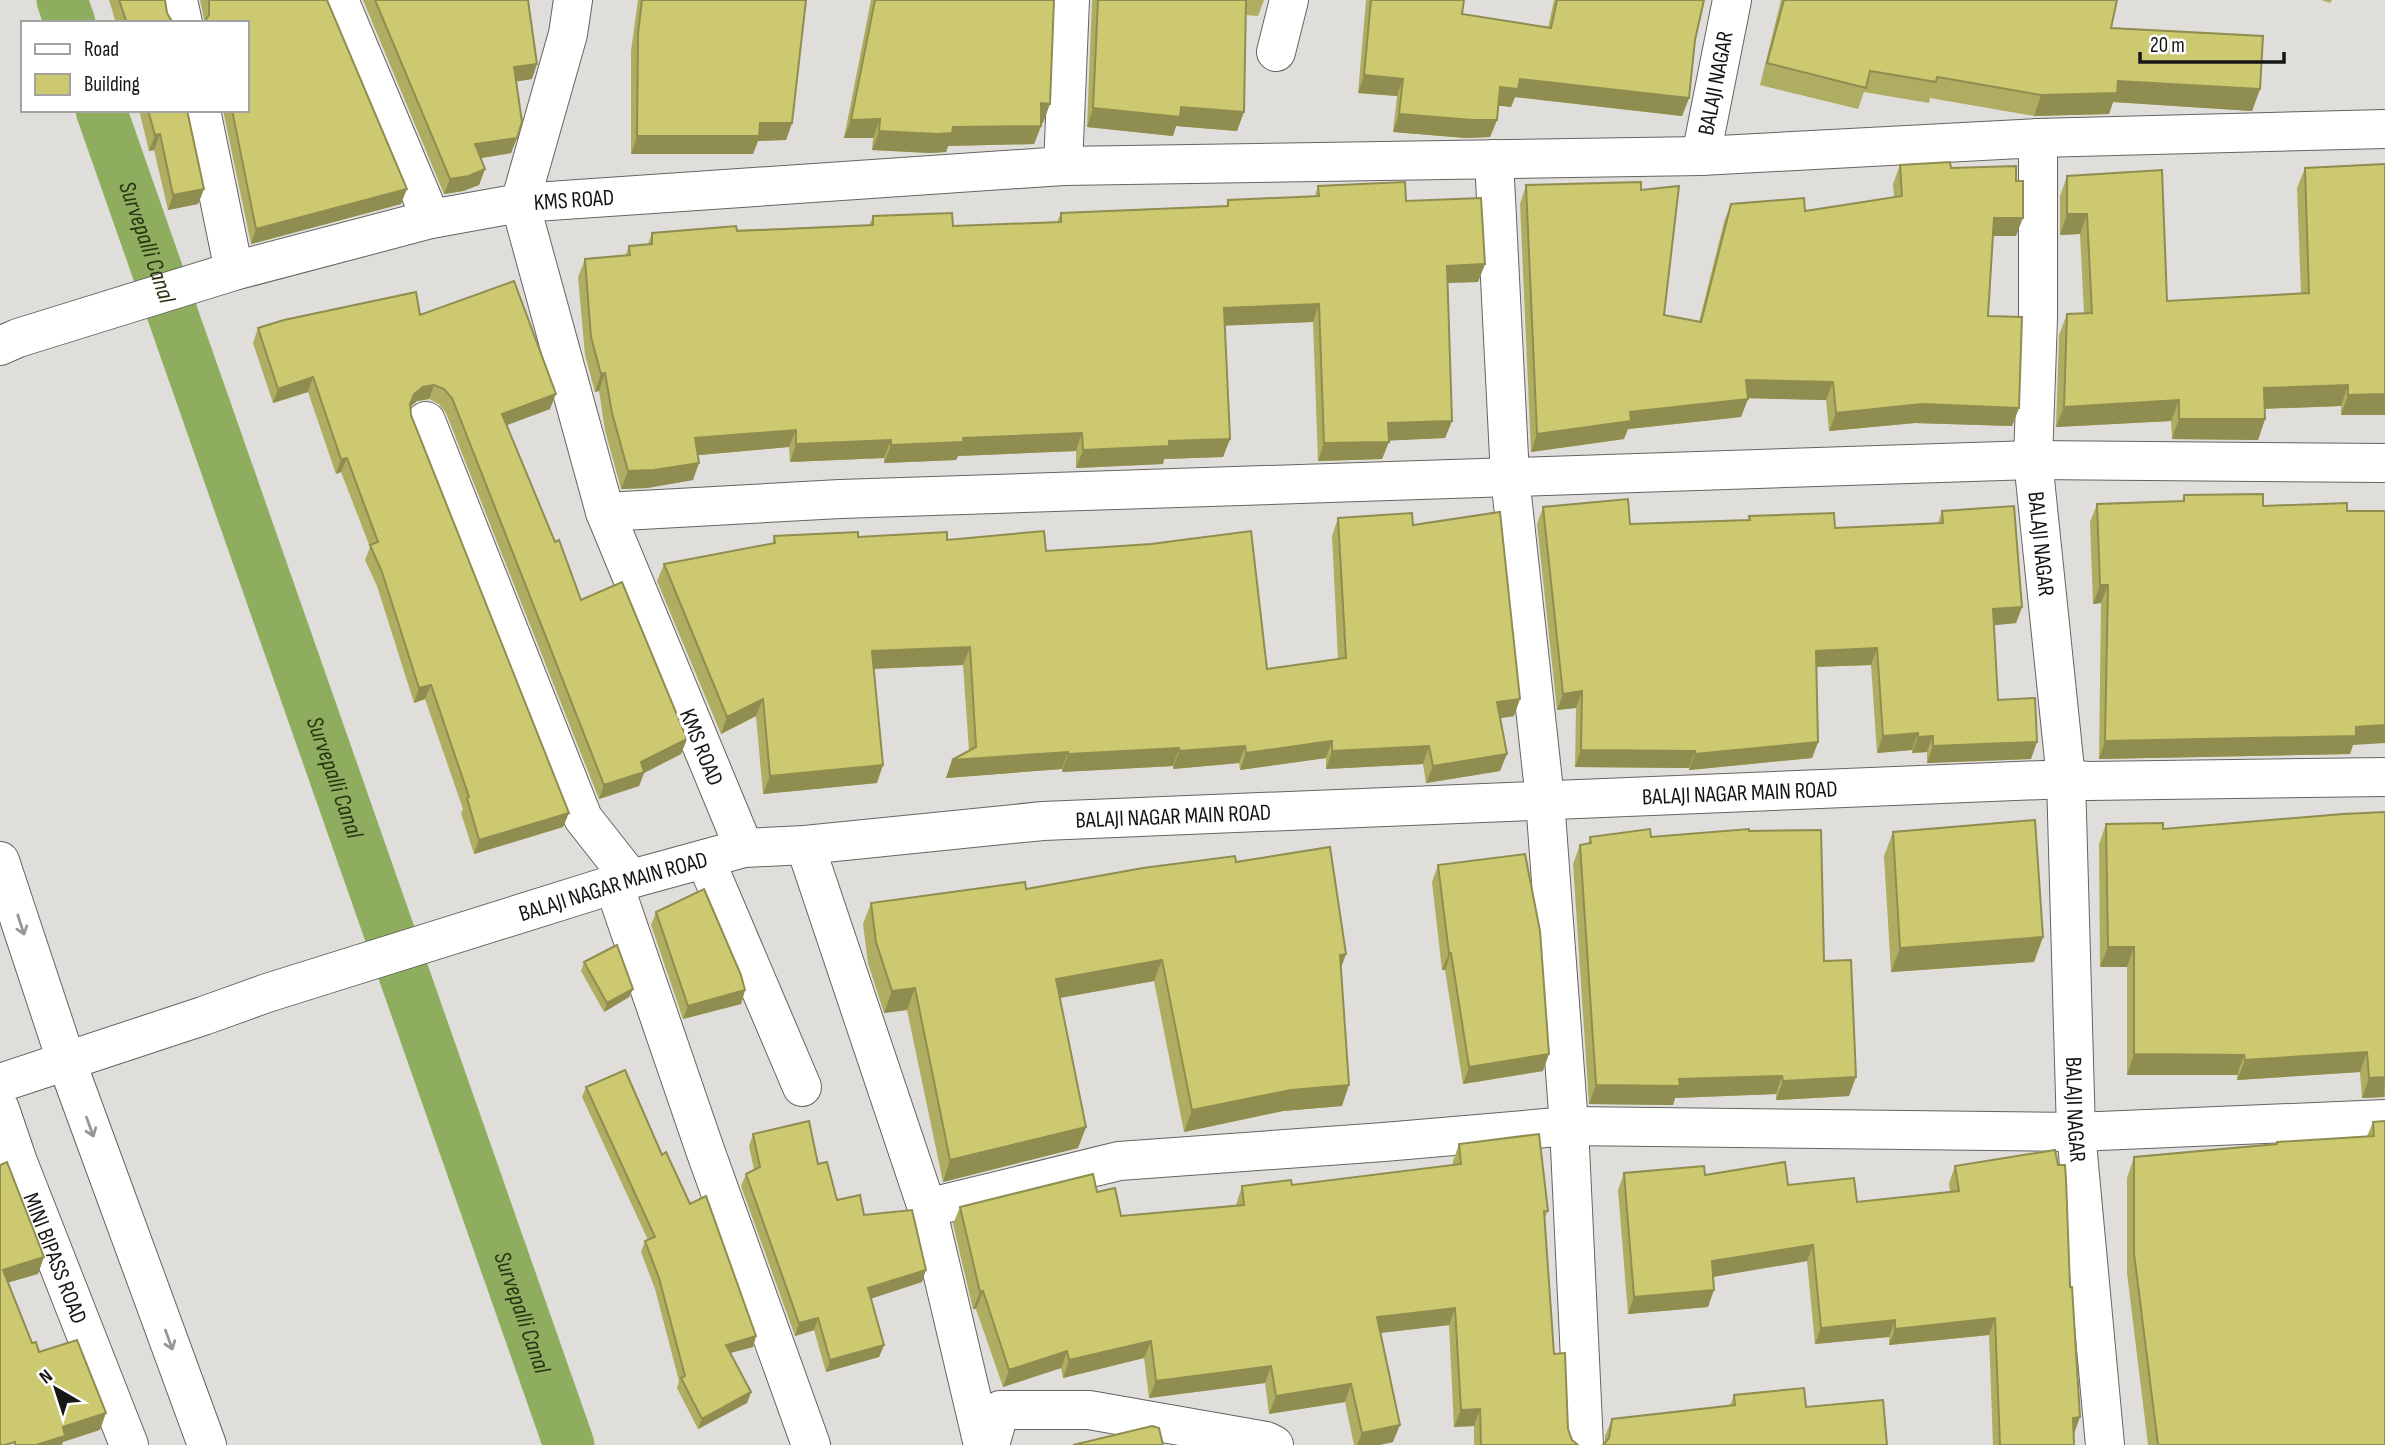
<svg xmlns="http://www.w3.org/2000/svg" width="2385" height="1445" font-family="'Sofia Sans Condensed',sans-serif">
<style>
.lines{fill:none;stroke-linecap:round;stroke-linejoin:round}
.canal{stroke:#8ead5f;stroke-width:51}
.street-casing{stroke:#656460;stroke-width:40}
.secondary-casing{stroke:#656460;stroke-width:40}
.street{stroke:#fff;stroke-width:38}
.secondary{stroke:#fff;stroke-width:38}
.wall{fill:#afad61}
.shaded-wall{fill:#8f8d4f}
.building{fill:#ccc971;stroke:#8f8d4f;stroke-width:2}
.oneway{stroke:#969695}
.labels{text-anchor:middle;stroke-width:7;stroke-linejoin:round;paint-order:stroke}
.street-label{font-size:23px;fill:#161614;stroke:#fff}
.water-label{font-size:24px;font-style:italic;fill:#273312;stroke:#fff}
</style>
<rect width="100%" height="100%" fill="#e0deda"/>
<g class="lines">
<!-- canal -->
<g class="canal">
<path d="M62,0L70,23"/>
<path id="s1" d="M101,110L569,1445"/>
</g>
<!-- street casing -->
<g class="street-casing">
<g id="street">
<path d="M178,0L183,23"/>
<path id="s2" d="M1732,0L1701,156L2038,138V318L2033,460L2066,779L2076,1132L2105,1445"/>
<path d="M1276,52L1289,0"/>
<path d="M201,110L234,271"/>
<path d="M2038,138L2385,129"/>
<path d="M1494,159L1510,477L1545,800L1569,1126L1584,1445"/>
<path d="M1063,166L1701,156"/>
<path d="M431,219L520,203L568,34L573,0"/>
<path d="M0,346L18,338L234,271L431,219L339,0"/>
<path d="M426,421L583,818L631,879"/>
<path d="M605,512L840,499L2033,460L2385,463"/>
<path d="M805,845L927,1208L983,1445"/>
<path id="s3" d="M744,848L605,512L520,203L1063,166L1070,0"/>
<path d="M705,859L802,1087"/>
<path d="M614,885L705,1150L811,1445"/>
<path d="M927,1208L1119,1161L1384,1142L1569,1126L2076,1132L2385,1119"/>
<path d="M990,1445L1000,1410H1089L1266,1441L1274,1445"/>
</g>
</g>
<!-- secondary casing -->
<g class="secondary-casing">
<g id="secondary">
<path d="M0,861L67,1063L207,1445"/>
<path id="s4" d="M0,1083L203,1016L267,993L631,879L744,848L805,845L1043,821L2066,779L2088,781L2385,777"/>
<path id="s5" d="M0,1109L18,1162L129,1445"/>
</g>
</g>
<!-- street -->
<use href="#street" class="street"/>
<!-- secondary -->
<use href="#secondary" class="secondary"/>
</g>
<!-- wall -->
<path class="wall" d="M109,0H165L167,13L173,23H116Z
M200,0H327L401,204L251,244L223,110H247L204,23V19Z
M363,0H528L532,79L516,81L517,138L511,153L480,158L485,169L479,185L463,191L444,194Z
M638,0H806L792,123L786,140L758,141L753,154H631V51Z
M871,0H1054L1043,123L1041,122V126L1034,144L948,146L946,152L930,153L872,150L873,138H844Z
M1092,0H1264L1258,16L1246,15L1237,131L1176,126L1173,136L1087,127Z
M1366,0H1464L1462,14L1548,28L1554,0H1704L1695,40L1689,98L1682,116L1515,97L1511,107L1498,105L1497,120L1490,137L1466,138L1393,132L1397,96L1358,93Z
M1781,0H2117L2111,28L2260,89L2252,111L2113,102L2109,114L2034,116L1930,98L1929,103L1864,92L1858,109L1760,85Z
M2321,0H2332L2330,3Z
M139,110H187L204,189L198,204L168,210L154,150L149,151Z
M1900,165L1951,168L2016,236H1993L1988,316L2019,408L2012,426L1915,423L1829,431L1826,400L1748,398L1741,417L1628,429L1624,439L1531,452L1520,204L1526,185L1641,190L1664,315L1699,322L1724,222L1731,204L1805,211L1894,198L1893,184Z
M2305,168L2385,415H2341V406L2265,409V419L2258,440L2172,439L2171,421L2056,427L2059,335L2067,314L2084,313L2080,234L2060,235V196L2067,176L2167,301L2301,293L2297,188Z
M1318,186L1406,201L1485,264L1478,282L1447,283L1452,421L1445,438L1389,440L1382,459L1318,461L1313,322L1225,325L1230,439L1223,457L1164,459L1163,464L1076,468V451L958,456L956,460L884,463V458L790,462L789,447L698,455L693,480L647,488L621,489L605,430L599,391L595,392L585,355L578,277L585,259L625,256L629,246L648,244L652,233L869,225L873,216L953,226L1057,222L1061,213L1226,206L1228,200L1315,196Z
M420,315L550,409L506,425L555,542L581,600L687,739L681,754L644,773L639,786L599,799L446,413L439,404L429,399L417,401L410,407L411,415L563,827L474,854L461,813L463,809L425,699L414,703L377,586L365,560L370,547L341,472L336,474L308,392L273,403L253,343L258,328Z
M2184,495L2263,506L2353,745L2350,754L2099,759L2101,603L2093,604L2090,522L2097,504L2182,501Z
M1543,507L1630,524L1748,520L1749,516L1835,528L1938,523L1942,511L2022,607L2016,623L1993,625L1998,700L2031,759L1927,763V752L1912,753V750L1877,753L1871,665L1816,667L1818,742L1812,758L1689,770V768L1575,767L1576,708L1557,710L1537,524Z
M1338,518L1413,525L1514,716L1500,718V771L1426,783L1423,764L1326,769V758L1240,770L1239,763L1173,769V766L1062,772V769L946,778L952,760L969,751L963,665L874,669L877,783L763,794L756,716L721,734L657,581L664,564L772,544L774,536L858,537L947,540L1046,551L1267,669L1338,659L1332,536Z
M2385,812V1097L2362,1098L2360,1072L2237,1080V1075H2127V967H2100L2099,844L2106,824L2163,829Z
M1893,832L2043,937L2034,962L1891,972L1884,856Z
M1590,837H1651L1824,961L1849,1096L1776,1100V1094L1675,1098L1673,1105L1589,1104L1573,864L1580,845L1588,844Z
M1236,862L1346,954L1341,968L1342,1106L1283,1111L1184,1132L1154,981L1060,998L1086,1127L1078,1148L943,1182L907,1010L884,1013L868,963L863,924L871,903L1026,889Z
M1438,865L1543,1071L1463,1084L1445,970H1442L1432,882Z
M656,912L745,990L741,1004L683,1019L651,925Z
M584,962L633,989L629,997L604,1012L581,971Z
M586,1087L662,1155L690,1204L756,1336L753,1347L730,1353L751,1392L747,1403L698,1429L677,1388L679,1381L655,1289L641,1252L645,1241L648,1240L582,1097Z
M2373,1122L2385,1445H2148L2127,1273V1178L2134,1157L2276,1145L2277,1142L2367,1136Z
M753,1134L818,1164L837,1200L864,1215L922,1282L871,1298L884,1345L879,1357L826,1372L814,1330L795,1336L741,1186L746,1174L754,1170L749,1146Z
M1459,1144L1548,1211L1544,1220L1554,1354L1568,1429L1572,1440L1578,1445H1474V1426L1454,1427L1449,1325L1380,1333L1393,1442L1379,1445H1354L1345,1402L1269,1414L1265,1383L1149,1398L1144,1358L1063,1378L1061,1368L1003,1387L976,1309H973L953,1224L960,1207L1097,1192L1121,1216L1236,1205L1242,1186L1292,1185L1453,1165V1161Z
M1955,1166L2074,1434V1445H1993L1989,1335L1889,1345V1337L1815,1344L1807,1261L1713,1277L1708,1307L1628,1314L1618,1190L1624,1173L1705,1175L1788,1185L1857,1202L1950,1192L1949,1183Z
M1734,1395L1806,1407L1605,1443V1436L1612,1419L1730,1406Z"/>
<!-- shaded-wall -->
<path class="shaded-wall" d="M537,64L532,79L508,83L514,67Z
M1364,75L1403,79L1397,96L1358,93Z
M1520,79L1689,98L1682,116L1515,97L1511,107L1493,105L1500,87Z
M2118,81L2260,89L2252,111L2113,102L2109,114L2034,116L2041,95Z
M1041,103L1050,104L1043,123L1034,122Z
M1181,107L1244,112L1237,131L1176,126L1173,136L1087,127L1093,108Z
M1399,114L1497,120L1490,137L1466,138L1393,132Z
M880,119L873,138H844L851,120Z
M760,123H792L786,140L758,141L753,154H631L637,136Z
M1041,126L1034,144L948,146L946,152L930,153L872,150L879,131L953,127Z
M160,134L154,150L149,151L155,135Z
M517,138L511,153L470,160L475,144Z
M485,169L479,185L463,191L444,194L450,179Z
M204,189L198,204L168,210L173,195Z
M407,189L401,204L251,244L256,229Z
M2067,214H2087L2080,234L2060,235Z
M1994,218H2023L2016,236H1987Z
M1485,264L1478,282L1440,283L1447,266Z
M1319,304L1313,322L1218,326L1224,308Z
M605,373L599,391L595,392L601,374Z
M313,377L308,392L273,403L278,389Z
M1746,380L1833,382L1826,400L1739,398Z
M434,385L429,399L417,401L409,408L414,394L423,387Z
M2348,385L2341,406L2256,409L2264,388Z
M556,394L550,409L497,429L502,414Z
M2385,394V415H2341L2348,395Z
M1748,399L1741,417L1628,429L1624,439L1531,452L1537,434L1630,412Z
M2179,400L2171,421L2056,427L2064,407Z
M1922,404L2019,408L2012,426L1915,423L1829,431L1836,413Z
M2179,419H2265L2258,440L2172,439Z
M1452,421L1445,438L1382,441L1388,423Z
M796,430L789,447L689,456L695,438Z
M1082,433L1076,451L958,456L956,460L884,463L891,445L963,438Z
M1230,439L1223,457L1164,459L1163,464L1076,468L1083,450L1169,441Z
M891,440L884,458L790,462L796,444Z
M1389,442L1382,459L1318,461L1324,443Z
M347,458L341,472L336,474L341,459Z
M699,463L693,480L647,488L621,489L628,471Z
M2100,585H2108L2101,603L2093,604Z
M2022,607L2016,623L1987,626L1993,609Z
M970,647L963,665L866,669L872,651Z
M1877,648L1871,665L1810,667L1816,651Z
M431,685L425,699L414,703L419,688Z
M1582,691L1576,708L1557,710L1563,694Z
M763,699L756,716L721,734L727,717Z
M1520,699L1514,716L1490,720L1497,702Z
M2385,725V743L2353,745L2350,754L2099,759L2105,741Z
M1918,733L1912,750L1877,753L1883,736Z
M1933,736L1927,752L1912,753L1918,737Z
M687,739L681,754L644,773L639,786L599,799L604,785L641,762Z
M1332,741L1326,758L1240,770L1246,753Z
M1818,742L1812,758L1689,770L1695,754Z
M2037,742L2031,759L1927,763L1933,746Z
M1245,746L1239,763L1173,769L1179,751Z
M1429,746L1423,764L1326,769L1332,751Z
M1179,748L1173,766L1062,772L1068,754Z
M1581,750L1695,751L1689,768L1575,767Z
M1068,752L1062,769L946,778L952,760Z
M1507,754L1500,771L1426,783L1433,766Z
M883,765L877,783L763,794L770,776Z
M569,813L563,827L474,854L479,840Z
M2043,937L2034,962L1891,972L1900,948Z
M2108,947H2134L2127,967H2100Z
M1449,953H1451L1445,970H1442Z
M1346,954L1338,975L1340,955Z
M1162,960L1154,981L1048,1000L1056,979Z
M915,988L907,1010L884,1013L892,991Z
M633,989L629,997L604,1012L607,1003Z
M745,990L741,1004L683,1019L688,1006Z
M2367,1052L2360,1072L2237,1080L2245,1060Z
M1549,1054L1543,1071L1463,1084L1469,1067Z
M2134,1054L2244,1055L2237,1075H2127Z
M1782,1076L1776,1094L1675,1098L1673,1105L1589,1104L1596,1085L1679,1079Z
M1856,1077L1849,1096L1776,1100L1783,1081Z
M2385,1077L2384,1097L2362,1098L2369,1078Z
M1349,1085L1342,1106L1283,1111L1184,1132L1192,1110L1291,1090Z
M1086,1127L1078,1148L943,1182L950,1160Z
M1813,1245L1807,1261L1706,1278L1712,1261Z
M44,1257L38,1274L0,1285L3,1270Z
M926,1270L922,1282L864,1301L868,1288Z
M1714,1290L1708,1307L1628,1314L1634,1297Z
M983,1291L976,1309H973L980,1292Z
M1455,1308L1449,1325L1371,1334L1377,1317Z
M818,1318L814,1330L795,1336L799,1323Z
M1995,1318L1989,1335L1889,1345L1895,1329Z
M1895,1320L1889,1337L1815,1344L1821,1328Z
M756,1336L753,1347L722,1355L726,1345Z
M1151,1341L1144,1358L1063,1378L1069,1360Z
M884,1345L879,1357L826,1372L830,1360Z
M1067,1351L1061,1368L1003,1387L1009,1370Z
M1271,1366L1265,1383L1149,1398L1156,1381Z
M1351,1384L1345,1402L1269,1414L1276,1396Z
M751,1392L747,1403L698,1429L702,1419Z
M1480,1409L1474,1426L1454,1427L1461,1410Z
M106,1413L100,1430L63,1442L62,1445H36L63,1427Z
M2080,1417L2074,1434L2073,1418Z
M1400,1425L1393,1442L1379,1445H1357L1362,1433Z"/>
<!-- building -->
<path class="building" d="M119,0H165L167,13L173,23H127Z
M209,0H327L407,189L256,229L232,110H247V23H204L209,15Z
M375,0H528L537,64L514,67L522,122L517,138L475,144L485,169L469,176L450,179Z
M642,0H806L792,123H760L759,136H637L638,34Z
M875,0H1054L1050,104L1041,103V126L953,127L952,133L937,134L879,131L880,119L851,120Z
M1098,0H1246L1244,112L1181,107L1180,117L1093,108Z
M1371,0H1464L1462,14L1551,28L1557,0H1704L1695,40L1689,98L1520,79L1518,89L1500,87L1497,120H1473L1399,114L1403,79L1364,75Z
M1784,0H2117L2111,28L2263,36L2260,89L2118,81L2117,93L2041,95L1937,77L1936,82L1870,71L1866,88L1767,63Z
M148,110H187L204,189L173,195L160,134L155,135Z
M1950,162L1951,168L2016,166V181H2023V218H1994L1988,316L2022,317L2019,408L1922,404L1836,413L1833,382L1746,380L1748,399L1630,412L1631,421L1537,434L1526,185L1641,182V190L1679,186L1664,315L1701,322L1731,204L1804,198L1805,211L1902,196L1900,165Z
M2385,164V394L2348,395V385L2264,388L2265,419H2179V400L2064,407L2067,314L2092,313L2087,214H2067V176L2162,170L2167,301L2309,293L2305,168Z
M1405,182L1406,201L1481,198L1485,264L1447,266L1452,421L1388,423L1389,442L1324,443L1319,304L1224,308L1230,439L1169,441V446L1083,450L1082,433L963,438V442L891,445V440L796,444V430L695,438L699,463L654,470L628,471L612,413L605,373L601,374L591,337L585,259L630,255L629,246L652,244V233L736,226L737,231L873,225V216L952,213L953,226L1061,222V213L1228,206V200L1319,196L1318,186Z
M514,281L556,394L502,414L555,542L559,540L581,600L622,582L687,739L641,762L644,772L604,785L452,398L444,389L434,385L423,387L414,394L410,404L411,415L569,813L479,840L467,798L469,797L431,685L419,688L382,572L370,545L378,542L347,458L341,459L313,377L278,389L258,328L284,320L416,292L420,315Z
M2263,494V506L2347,503V511H2385V725L2356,727V736L2105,741L2108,585H2100L2097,504L2184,501V495Z
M1628,499L1630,524L1750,520L1749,516L1834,513L1835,528L1943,523L1942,511L2014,506L2022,607L1993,609L1998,700L2035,698L2037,742L1933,746V736L1918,737V733L1883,736L1877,648L1816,651L1818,742L1695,754V751L1581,750L1582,691L1563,694L1543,507Z
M1500,512L1520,699L1497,702L1507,754L1433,766L1429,746L1332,751V741L1246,753L1245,746L1179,751V748L1068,754V752L952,760L976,747L970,647L872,651L883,765L770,776L763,699L727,717L664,564L775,543L774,536L858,532V537L947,532V540L1044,531L1046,551L1151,544L1251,531L1267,669L1346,658L1338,518L1412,513L1413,525Z
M2385,812V1077L2369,1078L2367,1052L2245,1060L2244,1055L2134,1054V947H2108L2106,824L2163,823V829L2343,814Z
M2035,820L2043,937L1900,948L1893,832Z
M1650,829L1651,837L1749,829V831L1821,830L1824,961L1851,960L1856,1077L1783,1081L1782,1076L1679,1079L1680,1086L1596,1085L1580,845L1591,843L1590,837Z
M1330,847L1346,954L1340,955L1349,1085L1291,1090L1192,1110L1162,960L1056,979L1086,1127L950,1160L915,988L892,991L876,942L871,903L1025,882L1026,889L1143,868L1235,856L1236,862Z
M1525,854L1540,931L1549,1054L1469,1067L1451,953H1449L1438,865Z
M704,889L741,975L745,990L688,1006L656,912Z
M617,945L633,989L607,1003L584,962Z
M625,1070L662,1155L666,1152L690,1204L706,1196L756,1336L726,1345L751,1392L702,1419L681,1378L685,1376L659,1278L645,1241L655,1237L586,1087Z
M809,1121L818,1164L827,1162L837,1200L860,1195L864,1215L912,1210L926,1270L868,1288L884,1345L830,1360L818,1318L799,1323L746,1174L760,1167L753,1134Z
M2385,1121V1445H2158L2134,1253V1157L2277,1144V1142L2374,1136L2373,1122Z
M1539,1134L1548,1211H1544L1554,1354L1565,1353L1568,1429L1572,1440L1578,1445H1481L1480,1409L1461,1410L1455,1308L1377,1317L1400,1425L1362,1433L1351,1384L1276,1396L1271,1366L1156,1381L1151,1341L1069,1360L1067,1351L1009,1370L983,1291L980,1292L960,1207L1093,1174L1097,1192L1115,1188L1121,1216L1244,1205L1242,1186L1291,1180L1292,1185L1461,1164L1459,1144Z
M2055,1150L2058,1165H2065L2066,1179L2070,1287H2072L2080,1417L2073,1418L2074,1445H2000L1995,1318L1895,1329V1320L1821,1328L1813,1245L1712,1261L1714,1290L1634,1297L1624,1173L1704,1166L1705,1175L1785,1162L1788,1185L1854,1178L1857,1202L1959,1191L1955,1166Z
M7,1162L44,1257L3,1270L32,1343L36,1342L39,1352L77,1340L106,1413L63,1427L65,1436L36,1445H15V1442L5,1445H0V1165Z
M1804,1388L1806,1407L1883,1400L1887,1445H1603L1609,1438L1612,1419L1735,1405L1734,1395Z
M1152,1426L1159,1428L1163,1445H1073Z"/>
<!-- one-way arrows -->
<defs><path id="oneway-shaft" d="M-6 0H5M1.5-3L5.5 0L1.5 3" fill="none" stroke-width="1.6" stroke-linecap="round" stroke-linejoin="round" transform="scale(1.75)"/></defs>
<g class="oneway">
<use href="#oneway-shaft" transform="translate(21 925) rotate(72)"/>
<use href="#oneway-shaft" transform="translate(90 1127) rotate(70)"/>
<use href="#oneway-shaft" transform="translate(169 1340) rotate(70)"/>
</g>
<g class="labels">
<!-- street labels -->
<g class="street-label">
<text transform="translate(1715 83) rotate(-79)" y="8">BALAJI NAGAR</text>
<text dy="8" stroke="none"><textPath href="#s3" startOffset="738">KMS ROAD</textPath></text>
<text dy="8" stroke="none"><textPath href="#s2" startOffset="903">BALAJI NAGAR</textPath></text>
<text transform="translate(702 747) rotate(68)" y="8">KMS ROAD</text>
<text dy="8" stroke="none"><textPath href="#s4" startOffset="1778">BALAJI NAGAR MAIN ROAD</textPath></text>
<text dy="8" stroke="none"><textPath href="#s4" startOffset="1211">BALAJI NAGAR MAIN ROAD</textPath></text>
<text dy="8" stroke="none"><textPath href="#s4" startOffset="644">BALAJI NAGAR MAIN ROAD</textPath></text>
<text dy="8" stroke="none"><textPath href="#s2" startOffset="1470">BALAJI NAGAR</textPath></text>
<text dy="8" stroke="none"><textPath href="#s5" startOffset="159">MINI BIPASS ROAD</textPath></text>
</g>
<!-- water labels -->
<g class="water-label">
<text dy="8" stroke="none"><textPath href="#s1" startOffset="140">Survepalli Canal</textPath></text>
<text dy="8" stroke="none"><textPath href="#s1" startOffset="707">Survepalli Canal</textPath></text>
<text dy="8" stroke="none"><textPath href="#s1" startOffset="1274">Survepalli Canal</textPath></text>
</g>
</g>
<!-- legend -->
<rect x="21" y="21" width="228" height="91" fill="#ffffff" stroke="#a2a2a1" stroke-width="2"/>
<rect x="35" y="44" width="35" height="10" fill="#ffffff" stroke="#a2a2a1" stroke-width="2"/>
<text x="84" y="56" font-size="21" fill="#161614">Road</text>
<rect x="35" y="74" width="35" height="21" fill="#ccc971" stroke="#a2a2a1" stroke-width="2"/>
<text x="84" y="91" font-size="21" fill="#161614">Building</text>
<!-- north arrow -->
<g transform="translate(56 1389) rotate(321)" stroke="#ffffff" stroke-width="5" paint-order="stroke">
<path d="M0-5L12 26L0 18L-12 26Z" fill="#161614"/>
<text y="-10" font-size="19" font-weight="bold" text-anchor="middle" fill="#161614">N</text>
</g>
<!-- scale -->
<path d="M2140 52v10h144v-10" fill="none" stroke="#161614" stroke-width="3.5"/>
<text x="2150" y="52" font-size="21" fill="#161614" stroke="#ffffff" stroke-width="5" paint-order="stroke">20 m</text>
</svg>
